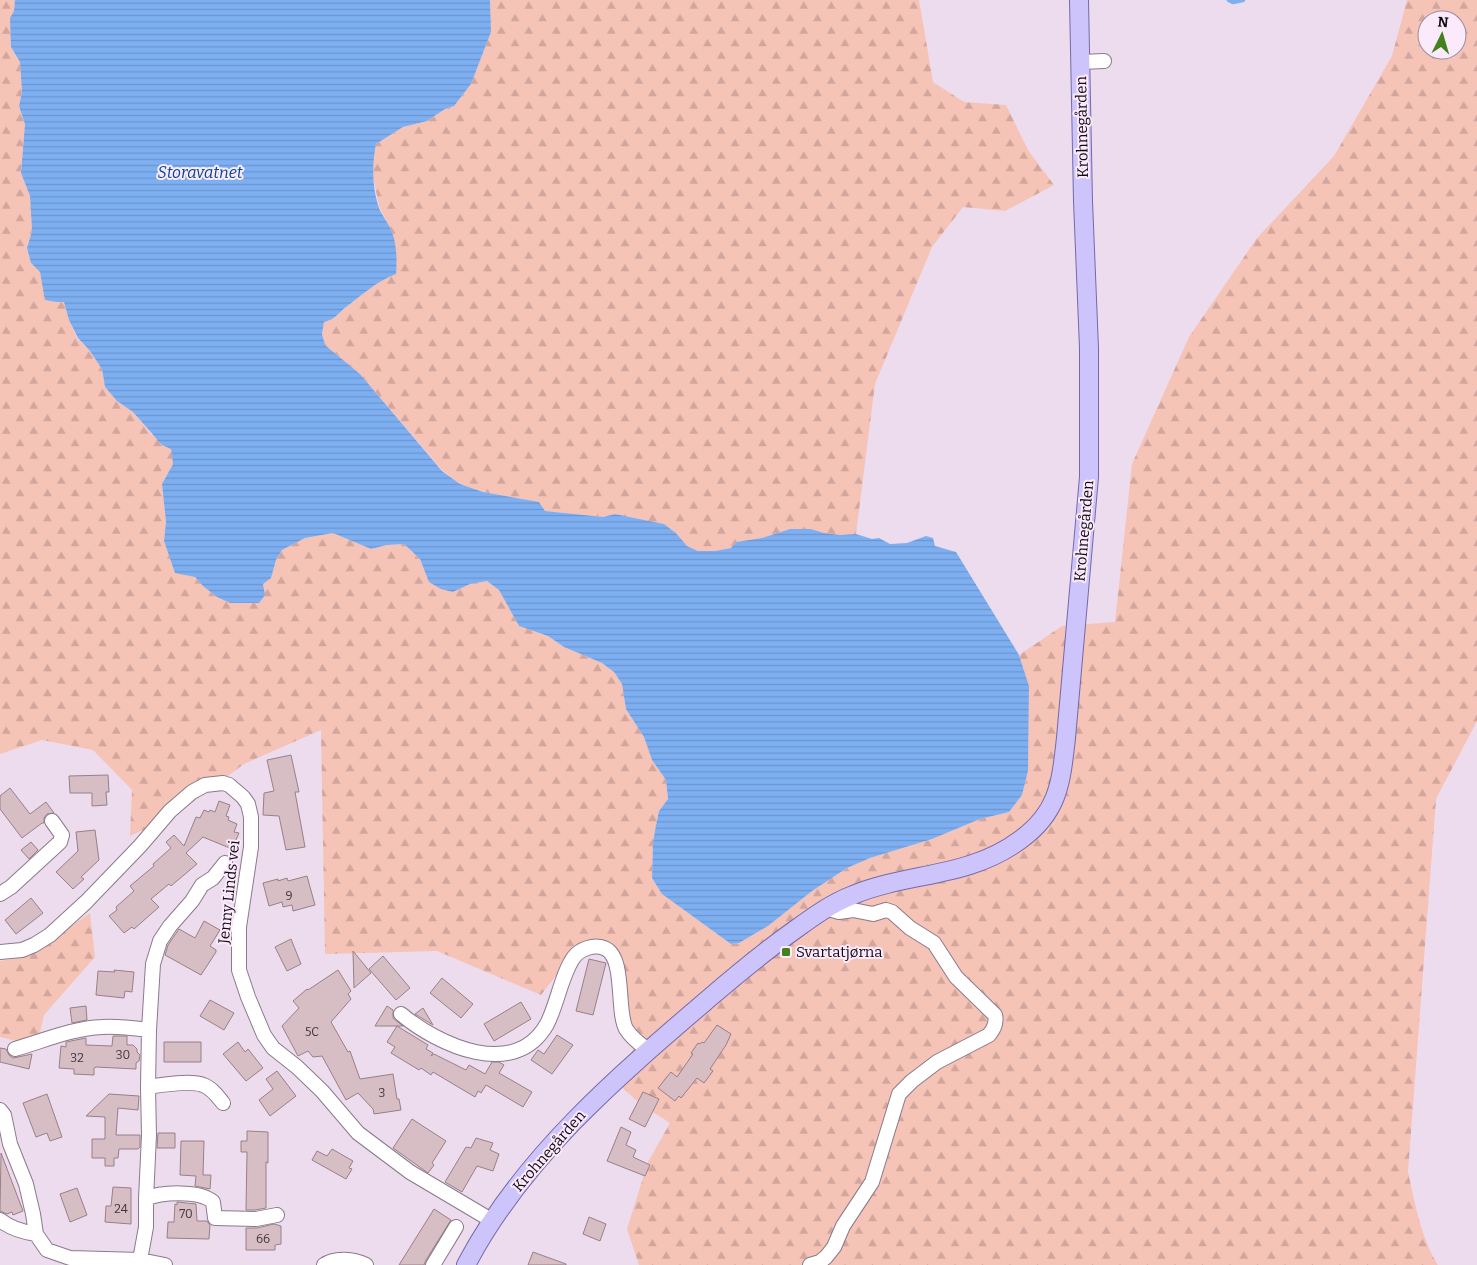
<svg xmlns="http://www.w3.org/2000/svg" width="1477" height="1265" font-family="Bitter,serif">
<style>
.forest{fill:url(#forest-firs);fill-rule:evenodd}
.water{fill:url(#water-rules)}
.lines{fill:none;stroke-linecap:round;stroke-linejoin:round}
.stream{stroke:#7eaff1;stroke-width:4.5}
.building{fill:#d7bdc4;stroke:#988087}
.minor-casing{stroke:#8a7a8a;stroke-width:16}
.major-casing{stroke:#756aa7;stroke-width:20}
.minor{stroke:#fff;stroke-width:14}
.major{stroke:#cdc4fb;stroke-width:18}
.poi-dot{fill:#44801c;stroke:#fbe9fc;stroke-width:2}
.labels{text-anchor:middle;stroke-width:4;stroke-linejoin:round;paint-order:stroke}
.number-label{font-size:12px;fill:#42373d}
.street-label{font-size:15px;fill:#100a10;stroke:#fbe9fc}
.poi-label{font-size:15px;fill:#100a10;stroke:#fbe9fc;text-anchor:start}
.water-label{font-size:16px;font-style:italic;fill:#004692;stroke:#fbe9fc}
</style>
<defs>
<pattern id="forest-firs" width="22" height="20" patternUnits="userSpaceOnUse" patternTransform="scale(1.25)"><rect width="22" height="20" fill="#f6c3b7"/><path d="M5 1l3.5 6h-7zM16 11l3.5 6h-7z" fill="#d2a69c"/></pattern>
<pattern id="water-rules" width="6" height="5" patternUnits="userSpaceOnUse" patternTransform="scale(1.25)"><rect width="6" height="5" fill="#7eaff1"/><path d="M0 2.5h6" fill="none" stroke="#6c95ce"/></pattern>
</defs>
<rect width="100%" height="100%" fill="#eddcee"/>
<!-- forest -->
<path class="forest" d="M0,0H15L11,47L20,62L22,92L19,106L25,124L21,173L30,196L32,231L27,248L31,263L40,272L46,300L56,302L64,301L69,320L77,338L90,351L102,369L105,387L117,401L133,412L151,434L171,448L173,464L162,484L166,522L164,541L175,572L195,577L203,586L217,597L230,603L271,578L276,560L282,550L305,538L333,533L371,549L387,545L404,544L420,559L429,582L453,592L470,584L487,581L499,590L519,626L548,636L564,647L602,663L614,672L622,684L626,709L644,737L652,760L666,780L668,799L659,811L656,825L653,842L652,878L662,894L731,944L739,943L768,926L812,891L847,868L870,858L932,839L980,819L1009,812L1022,795L1028,771L1029,686L1019,655L1062,626L1115,622L1132,464L1189,337L1257,238L1334,156L1392,56L1407,0H1477V721L1436,799L1408,1172C1415,1203 1421,1238 1438,1265H639L627,1229L648,1162L670,1123L639,1103L623,1088L635,1040L612,944L572,955L541,995L437,951L325,954L321,730L244,764L177,814L130,836L132,790L93,750L42,740L0,754ZM1427,20H1457V50H1427Z
M490,0H919L933,82L964,102L1006,105L1028,150L1054,185L1005,211L963,207L932,247L875,384L856,534L840,535L824,533L811,529H790L762,538L736,542L731,548L715,551H698L687,546L676,533L664,524L615,514L603,517L545,511L539,502L483,492L460,484L442,470L360,374L325,345L322,334L324,322C336,319 337,314 346,307C362,295 377,281 396,274L392,232L379,206L373,176V158L376,144L403,127L427,121L445,109L454,106L471,84L491,32Z
M90,913L95,957L44,1015L37,1046L0,1037V961L29,956Z"/>
<!-- water -->
<path class="water" d="M15,0H490L491,32L471,84L454,106L445,109L427,121L403,127L376,144C372,164 372,185 378,205C381,215 389,223 392,232C397,246 397,261 396,274C377,281 362,295 346,307C337,314 336,319 324,322L322,334L325,345L360,374L442,471L460,484L483,492L539,502L545,511L603,517L615,514L664,524L676,533L687,546L698,551H715L731,548L736,542L762,538L790,529H811L824,533L840,535L856,534L872,539L879,538L890,544L907,543L926,536L933,538L935,546L956,552L1019,655L1029,686L1028,771L1022,795L1009,812L980,819L932,839L870,858L847,868L812,891L768,926L739,943L731,944L662,894L652,878L653,842L656,825L659,811L668,799L666,780L652,760L644,737L626,709L622,684L614,672L602,663L564,647L548,636L519,626L499,590L487,581L470,584L453,592L441,589L429,582L420,559L404,544L387,545L371,549L333,533L305,538L282,550L276,560L271,578L263,584L265,595L259,603H230L217,597L203,586L195,577L175,573L164,541L166,522L162,484L173,464L171,449L162,445L133,412L117,401L105,387L102,369L90,351L78,338L69,320L64,302H56L45,300L40,272L31,263L27,248L32,231L30,196L21,173L25,124L19,106L22,92L20,62L11,47L10,18L14,11Z"/>
<g class="lines">
<!-- stream -->
<path class="stream" d="M1229,0L1233,2L1243,0"/>
</g>
<!-- building -->
<path class="building" d="M291,755L299,792H295L305,847L286,850L279,816L263,815L264,793L274,791L267,760Z
M108,775L109,792H106L107,805L92,806V793H70L69,776Z
M10,788L30,814L46,802L54,813L47,814L44,818V823H42L22,838L0,809V796Z
M219,801L230,805L226,816L229,817L228,820L237,824L234,832L239,833L232,849L203,837L186,853L197,864L171,886L169,884L151,899L159,907L134,929L132,927L124,933L109,916L117,910L116,907L134,891L130,886L154,866L153,864L171,848L166,842L174,835L184,846L196,817L200,818L204,810L209,812L210,810L215,812Z
M95,830L99,860L81,877L84,879L73,889L56,872L78,851L76,832Z
M31,842L38,850L29,859L21,850Z
M307,876L315,905L293,911L292,905L283,907L282,902L269,906L263,883L278,879V881L287,878L288,881Z
M31,898L43,913L16,934L5,920Z
M204,921L220,930L210,946L216,950V952L201,975L165,955L168,945L179,929L195,938Z
M291,939L301,964L287,971L275,947Z
M353,951L371,973L354,988Z
M383,956L410,988L396,1000L369,969Z
M589,959L606,963L593,1015L576,1011Z
M114,970L134,972L132,992L125,991L124,998L96,995L98,971L115,972Z
M338,970L351,991L348,994L351,999L331,1022L348,1052L350,1051L360,1079L393,1074L397,1099H399L401,1110L374,1114L373,1109L358,1093L346,1100L322,1056L313,1057L308,1051L298,1056L282,1026L299,1008L293,1001L307,989L308,990Z
M442,978L473,1004L461,1018L430,993Z
M210,1000L234,1013L224,1030L200,1016Z
M521,1002L531,1019L494,1041L484,1024Z
M86,1006L87,1020L72,1023L70,1008Z
M387,1006L393,1010V1018L403,1026H397L428,1045L426,1049L433,1053L431,1056L434,1054L466,1070L469,1065L485,1074L492,1062H499L504,1065L499,1073L532,1092L523,1107L486,1085L481,1093L478,1091L475,1097L433,1072L431,1075L421,1068L419,1070L391,1053L395,1047L387,1042L397,1026H375Z
M423,1008L433,1025L415,1014Z
M717,1025L731,1034L726,1045L710,1069L713,1071L704,1083L697,1078L681,1098L679,1096L675,1101L658,1088L671,1072L677,1077L693,1054L691,1053L698,1043L700,1044L702,1042L704,1043Z
M557,1035L573,1045L552,1074L531,1060L538,1050L544,1054Z
M113,1036H127V1045H133L137,1049V1052L140,1055L139,1061L136,1063V1069L96,1067L94,1068V1075L74,1074V1069L59,1068L61,1046L66,1047V1042L86,1038V1045L112,1046Z
M164,1042H201V1062H164Z
M238,1042L245,1052L248,1049L263,1068L246,1081L223,1054Z
M0,1048L6,1049L9,1055L13,1058L32,1054L29,1069L0,1062Z
M277,1071L296,1096L270,1116L259,1100L273,1089L266,1079Z
M643,1092L659,1099L645,1127L629,1119Z
M47,1094L62,1137L50,1141L47,1133L36,1137L23,1103Z
M109,1094L139,1096L138,1110L118,1108L116,1135H140V1147L138,1149H119L118,1158H114V1166H105V1158H92V1139H105V1117L86,1116Z
M412,1119L446,1141L432,1163L434,1165L428,1173L393,1148Z
M621,1127L631,1132L626,1145L636,1150L633,1157L650,1165L645,1176L607,1161Z
M247,1131L268,1132V1163L266,1162V1208L255,1210H246L247,1152H241V1141H247Z
M158,1133H175V1148H157Z
M476,1138L493,1143L490,1150L499,1154L493,1171L477,1166L462,1192L445,1182L466,1147L471,1148Z
M181,1141H204L203,1175H211L210,1189L195,1186L196,1176L180,1175Z
M332,1149L353,1161L349,1168L352,1169L346,1179L312,1160L317,1151L327,1156Z
M1,1153L23,1211L13,1215L12,1212L7,1214L0,1211Z
M113,1187L131,1188V1224L105,1222L106,1206H111Z
M77,1188L87,1215L70,1222L60,1194Z
M177,1202L196,1204L197,1221H207L210,1225L209,1239L167,1238L168,1222H174L175,1204L177,1205Z
M434,1209L451,1220L426,1260L424,1265H399Z
M589,1217L606,1224L600,1241L583,1234Z
M274,1224L281,1226V1244L275,1245V1250H246V1228H257Z
M533,1252L566,1264V1265H528Z"/>
<g class="lines">
<!-- minor casing -->
<g class="minor-casing">
<path id="minor" d="M1081,62L1104,61
M0,894L11,887L60,842L62,835L52,821
M0,952L22,950L34,945L50,935L86,902L140,846L170,811L192,792L205,785L223,783L229,785L243,797L248,804L251,817V847L239,927V970L248,997L264,1035L273,1048L297,1067L322,1091L358,1133L410,1172L491,1220
M401,1014C438,1045 515,1081 547,1024C557,1005 562,973 574,957C580,949 594,944 604,948C626,956 616,1010 626,1029C631,1037 641,1045 648,1050
M15,1049C43,1041 73,1028 102,1027C118,1026 133,1028 149,1030
M148,1087C161,1085 191,1080 203,1085C212,1088 218,1097 223,1103
M0,1110L4,1115L10,1144L26,1184L33,1214L36,1234L47,1250L70,1258L140,1260L165,1265
M146,1199C160,1192 200,1190 213,1202L215,1218L256,1219L277,1215
M0,1220C10,1228 23,1232 36,1234
M140,1260L146,1227V1199L149,1135L148,1087L149,1030L153,964L160,941L170,926L192,901L202,885L213,878L225,863
M324,1265C335,1257 354,1259 366,1265
M433,1265L456,1227
M810,1265L820,1262L826,1257L834,1247L843,1226L872,1182L899,1094L912,1081L937,1062L989,1035C994,1029 997,1023 995,1015L956,977L934,943L910,928L892,912L886,910L873,914L853,910L839,912L826,908"/>
</g>
<!-- major casing -->
<g class="major-casing">
<path id="major" d="M466,1265C522,1158 617,1077 707,1000C736,975 765,951 796,929C814,916 832,903 853,895C908,872 969,878 1020,840C1059,812 1061,782 1066,738L1089,477V348L1083,201L1079,0"/>
</g>
<!-- minor -->
<use href="#minor" class="minor"/>
<!-- major -->
<use href="#major" class="major"/>
</g>
<!-- markers -->
<rect class="poi-dot" x="781" y="947" width="10" height="10" rx="2.5"/>
<g class="labels">
<!-- number labels -->
<g class="number-label">
<text x="289" y="900">9</text>
<text x="312" y="1036">5C</text>
<text x="123" y="1059">30</text>
<text x="77" y="1062">32</text>
<text x="382" y="1097">3</text>
<text x="121" y="1213">24</text>
<text x="186" y="1218">70</text>
<text x="263" y="1243">66</text>
</g>
<!-- street labels -->
<g class="street-label">
<text transform="translate(1082 127) rotate(-91)" y="5">Krohnegården</text>
<text transform="translate(1084 531) rotate(-85)" y="5">Krohnegården</text>
<text transform="translate(229 892) rotate(-84)" y="5">Jenny Linds vei</text>
<text transform="translate(549 1151) rotate(-49)" y="5">Krohnegården</text>
</g>
<!-- poi labels -->
<g class="poi-label">
<text x="796" y="957">Svartatjørna</text>
</g>
<!-- water labels -->
<g class="water-label">
<text x="200" y="178">Storavatnet</text>
</g>
</g>
<!-- north arrow -->
<g transform="translate(1442 35) rotate(5)"><circle r="24" fill="#fbe9fc" stroke="#9d909e"/>
<path d="M0-4L9 19L0 12L-9 19Z" fill="#44801c"/>
<text y="-8" font-size="14" font-weight="bold" text-anchor="middle" fill="#100a10">N</text>
</g>
</svg>
